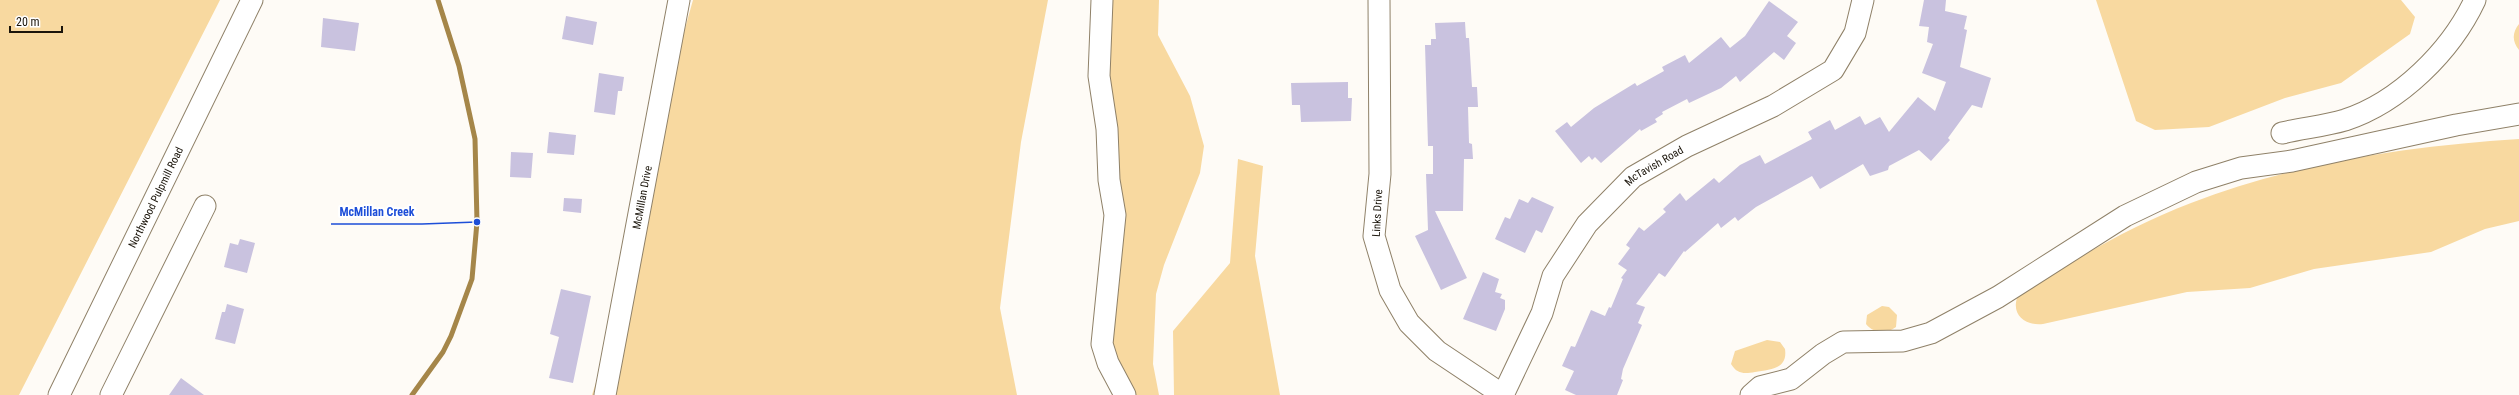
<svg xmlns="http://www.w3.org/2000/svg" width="2519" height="395" font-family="'Roboto Condensed',sans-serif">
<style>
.green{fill:#f8d9a0}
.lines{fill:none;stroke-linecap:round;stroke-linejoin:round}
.stream{stroke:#a58649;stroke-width:5}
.building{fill:#c9c2df}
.minor-casing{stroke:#8f8168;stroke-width:23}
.minor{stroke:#fff;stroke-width:21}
.labels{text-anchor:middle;stroke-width:4;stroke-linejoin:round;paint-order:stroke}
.street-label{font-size:11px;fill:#1b150b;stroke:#fff}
.leader{fill:none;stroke:#1d4ed8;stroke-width:1.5}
.callout-dot{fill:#1d4ed8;stroke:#fff;stroke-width:1.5}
.callout-label{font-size:12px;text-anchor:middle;font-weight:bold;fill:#1d4ed8;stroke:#fff;stroke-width:4;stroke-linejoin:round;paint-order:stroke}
</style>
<rect width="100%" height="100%" fill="#fefbf6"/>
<!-- green -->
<path class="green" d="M0,0H220L19,395H0Z
M693,0H1048L1021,142L1000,308L1017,395H592L626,288L666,96Z
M1107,0H1159L1158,35L1190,96L1204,146L1200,173L1164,265L1156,294L1153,364L1159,395H1130L1112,358L1121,191L1107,89Z
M2096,0H2401L2415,17L2410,34L2341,83L2285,98L2209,127L2155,130L2136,121Z
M2519,24V50C2512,41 2512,33 2519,24Z
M2519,139V221L2485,229L2431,252L2314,269L2250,288L2187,292L2043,324C2025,326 2010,315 2018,295C2072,261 2130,226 2191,203C2294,163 2409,146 2519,139Z
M1238,159L1263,166L1255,256L1280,395H1174L1173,331L1230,263Z
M1882,306L1889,307L1897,315L1896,327C1887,334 1874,334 1866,324L1867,315Z
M1767,340L1780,342L1785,349C1788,370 1769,369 1755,372C1744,374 1737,374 1731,364L1735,351Z"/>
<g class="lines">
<!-- stream -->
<path class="stream" d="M412,395L443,352L451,336L472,279L477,222L475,139L459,66L438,0"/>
</g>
<!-- building -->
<path class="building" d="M1924,0H1946L1945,11L1967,16L1964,29L1967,30L1960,67L1991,78L1982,108L1972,105L1948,138L1950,140L1931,161L1919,150L1889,166L1888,170L1870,176L1863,164L1820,189L1812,176L1756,207L1738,221L1735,217L1721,228L1718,223L1685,252L1684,251L1665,277L1659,273L1636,304L1645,307L1638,323L1642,325L1623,369L1621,379L1623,380L1617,395H1576L1565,390L1574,371L1562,366L1571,346L1575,347L1591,310L1605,316L1609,307L1611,308L1623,279L1621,278L1627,270L1618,264L1630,248L1626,245L1639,227L1644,231L1666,212L1663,209L1680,193L1686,201L1714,178L1719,183L1740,165L1760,155L1765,164L1812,139L1808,132L1830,120L1835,130L1860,116L1865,125L1880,117L1889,132L1918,97L1935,111L1946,82L1922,73L1933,44L1927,42L1929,27L1919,26Z
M1769,1L1798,22L1787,36L1796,43L1784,60L1774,52L1740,82L1736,76L1721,88L1689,103L1687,99L1662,112L1663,114L1655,119L1657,122L1641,131L1640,129L1601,163L1595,157L1592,160L1589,156L1581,163L1555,131L1567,122L1571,127L1594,108L1635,83L1637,86L1664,71L1662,67L1685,55L1689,63L1721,37L1730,48L1745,36Z
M566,16L597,22L593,45L562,39Z
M323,18L359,23L355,51L321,47Z
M1465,22L1466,38H1469L1472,87H1477L1478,107H1468L1469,143L1472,144L1473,159H1464L1463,211H1435L1467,278L1441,290L1415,236L1428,230L1426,174H1433V146H1428L1425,45H1431V39H1436L1435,23Z
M599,73L624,77L622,91H618L615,115L594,112Z
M1348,82V98H1352L1351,121L1301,122L1300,105H1292L1291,83Z
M549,132L576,135L574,155L547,153Z
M511,152L533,153L531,178L510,177Z
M1532,197L1554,207L1542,233L1536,230L1525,253L1495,239L1505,217L1510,219L1519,199L1528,203Z
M564,198L582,199L581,213L563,211Z
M240,239L255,243L247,273L224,267L230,243L238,245Z
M1483,272L1499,279L1495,292L1502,294L1500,298L1505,300V309L1496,331L1463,319Z
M561,289L591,296L573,383L549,378L559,337L550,334Z
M227,304L244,309L235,344L215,339L222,312H225Z
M181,378L204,395H169Z"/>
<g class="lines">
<!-- minor casing -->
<g class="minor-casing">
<g id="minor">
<path d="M1102,0L1099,76L1107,129L1109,180L1115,215L1102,344L1108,363L1125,395"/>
<path d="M1379,0L1380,174L1374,236L1390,290L1409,323L1437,351L1503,395"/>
<path d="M2282,133C2303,128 2325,126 2345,120C2400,102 2451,51 2475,0"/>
<path id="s1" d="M59,395L252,0"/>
<path d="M111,395L205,206"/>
<path id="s2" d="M605,395L679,0"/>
<path id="s3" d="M1503,395L1542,313L1553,276L1587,224L1633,177L1687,146L1773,106L1833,70L1855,33L1863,0"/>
<path d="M1751,395L1760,387L1791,379L1823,354L1843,342L1903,341L1931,333L1998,297L2125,216L2196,182L2241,168L2292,161L2456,125L2519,114"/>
</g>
</g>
<!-- minor -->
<use href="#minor" class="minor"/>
</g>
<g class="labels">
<!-- street labels -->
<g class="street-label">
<text dy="4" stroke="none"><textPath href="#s3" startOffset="281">McTavish Road</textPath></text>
<text dy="4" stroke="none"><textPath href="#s1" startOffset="220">Northwood Pulpmill Road</textPath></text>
<text dy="4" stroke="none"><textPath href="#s2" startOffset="201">McMillan Drive</textPath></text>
<text transform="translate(1377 213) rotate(-87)" y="4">Links Drive</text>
</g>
</g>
<!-- callouts -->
<path class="leader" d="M477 222L422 224H331"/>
<circle class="callout-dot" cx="477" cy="222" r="4"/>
<g class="callout-label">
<text x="377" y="216">McMillan Creek</text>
</g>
<!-- scale -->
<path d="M10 26v6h52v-6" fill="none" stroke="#1b150b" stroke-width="2"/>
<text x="16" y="26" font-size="12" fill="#1b150b" stroke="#ffffff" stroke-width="3" paint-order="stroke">20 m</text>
</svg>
